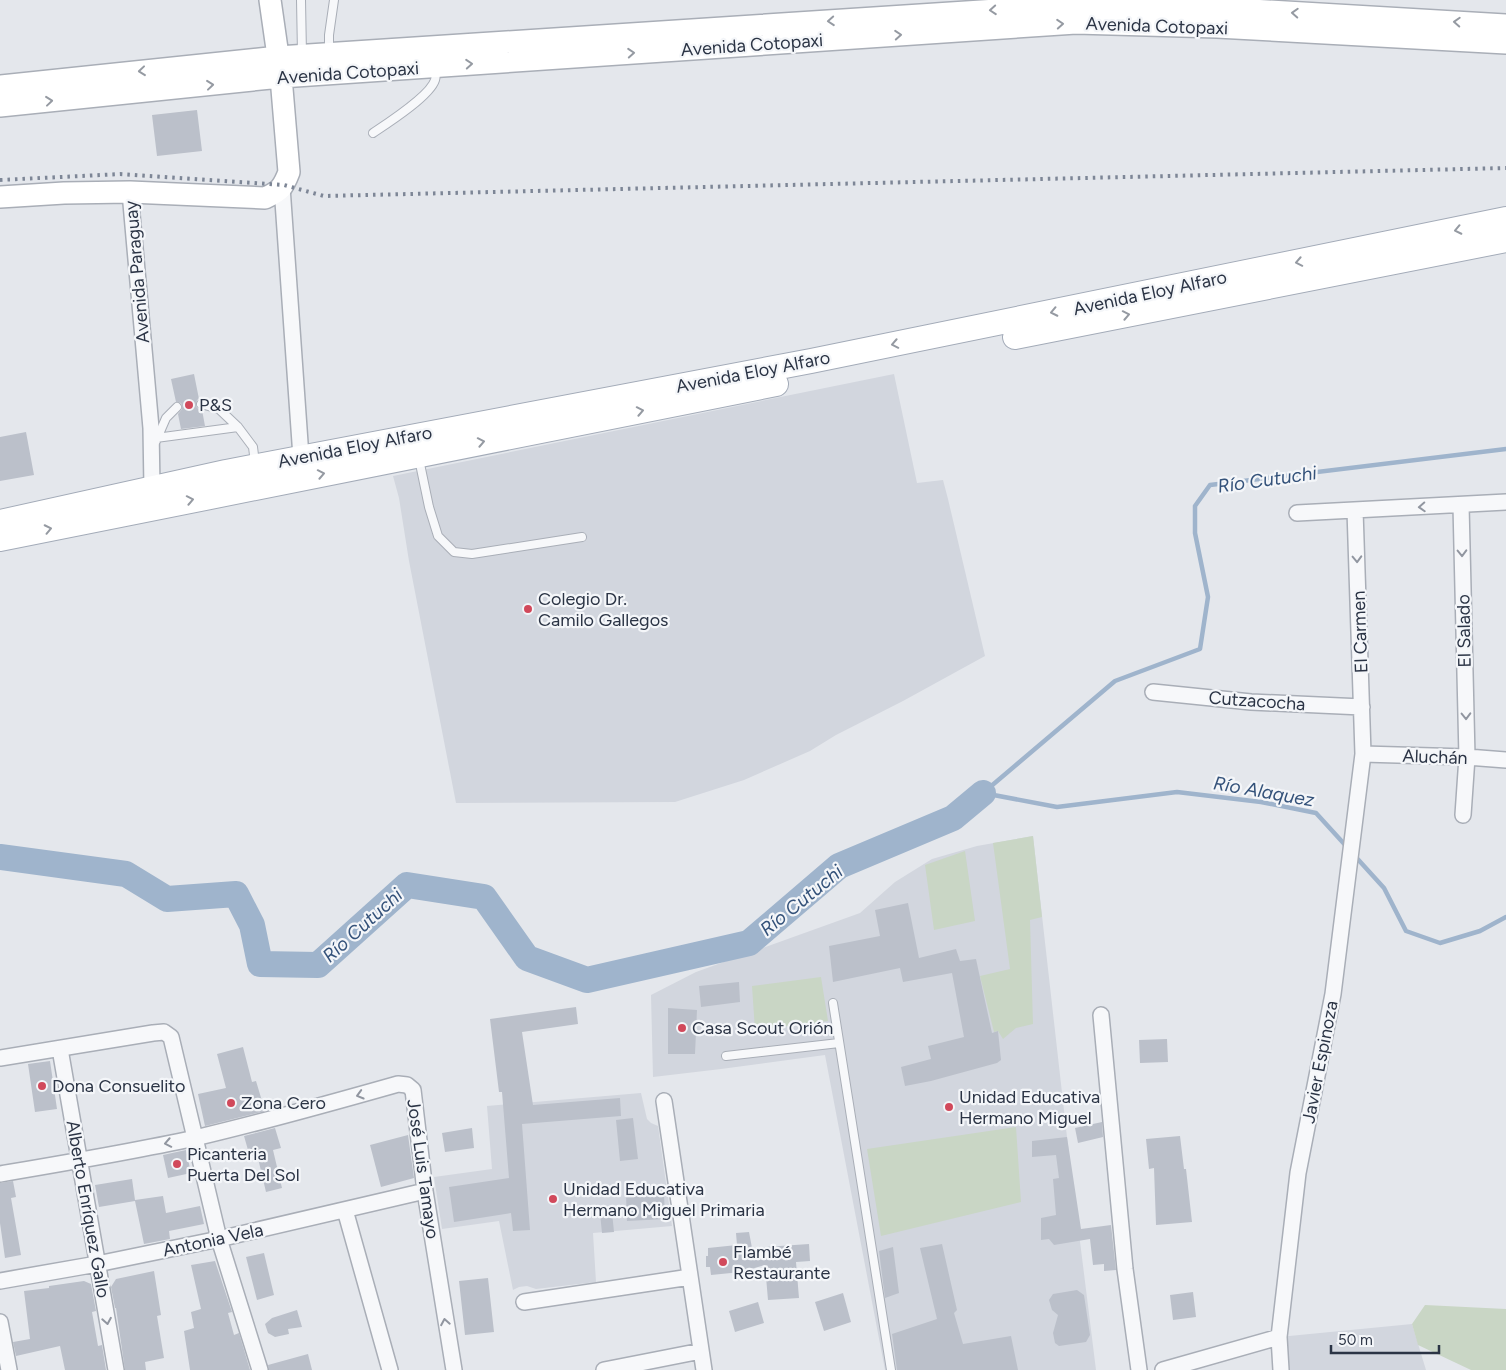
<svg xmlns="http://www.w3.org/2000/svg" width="1506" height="1370" font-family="Figtree,sans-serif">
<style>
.built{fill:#d2d6de}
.green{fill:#c9d6c5}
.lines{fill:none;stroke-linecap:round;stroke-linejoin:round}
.stream{stroke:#9fb4cc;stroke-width:4.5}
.river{stroke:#9fb4cc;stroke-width:26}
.building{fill:#bbc0ca}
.lane-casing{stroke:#a9aeb7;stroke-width:10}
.street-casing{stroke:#a9aeb7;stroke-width:18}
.secondary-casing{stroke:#a9aeb7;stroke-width:24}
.primary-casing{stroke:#a3abb8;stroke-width:26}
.lane{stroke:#f7f8fa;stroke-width:8}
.street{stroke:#f7f8fa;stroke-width:15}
.secondary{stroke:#fff;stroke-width:21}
.primary{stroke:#fff;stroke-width:24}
.rail{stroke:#7d8696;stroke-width:4;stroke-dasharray:2.5 5;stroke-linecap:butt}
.oneway{stroke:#959aa2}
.oneway2{stroke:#9196a0}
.poi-dot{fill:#d1495b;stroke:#f4f6f9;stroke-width:2}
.labels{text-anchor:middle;stroke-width:4.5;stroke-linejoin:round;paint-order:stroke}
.street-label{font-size:18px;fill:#2b3445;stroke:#f4f6f9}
.poi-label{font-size:18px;fill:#2b3445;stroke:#f4f6f9;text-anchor:start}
.water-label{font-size:19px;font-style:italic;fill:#34527a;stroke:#f4f6f9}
</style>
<rect width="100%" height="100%" fill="#e4e7ec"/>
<!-- built -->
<path class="built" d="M894,374L917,483L943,480L948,499L985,656L903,701L836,735L810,751L744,780L675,802L456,803L409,561L399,498L393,476Z
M1033,836L1067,1137L1096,1370H885L825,1055L721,1069L653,1077L651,995L696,972L860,913L895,882L932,859L977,846Z
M641,1093L647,1119L651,1123L658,1126L672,1226L593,1233L596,1282L536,1289L527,1286L519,1287L513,1290L499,1221L442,1229L434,1177L492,1169L487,1106Z
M1412,1324L1426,1370H1282L1279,1337Z"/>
<!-- green -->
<path class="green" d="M1033,836L1042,917L1030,920L1033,1024L1016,1028L1003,1039L998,1031L994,1032L980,976L1010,969L993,843Z
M965,851L975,921L934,930L925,865Z
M821,977L828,1021L755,1030L752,986Z
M1016,1127L1021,1202L881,1236L867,1149Z
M1425,1305L1506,1309V1370H1471L1418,1345L1412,1324Z"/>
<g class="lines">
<!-- stream -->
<path class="stream" d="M983,793L1115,681L1200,649L1208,597L1195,533V506L1210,485L1506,449
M983,793L1057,807L1177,792L1261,802L1316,813L1347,847
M1354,855L1384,888L1406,931L1440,943L1480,931L1506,917"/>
<!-- river -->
<path class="river" d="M0,857L126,874L167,899L236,894L252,925L260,964L318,965L407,885L484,897L527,958L587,980L749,943L839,866L953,818L983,793"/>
</g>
<!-- building -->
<path class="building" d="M197,110L202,151L157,156L152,115Z
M194,374L199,399L197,400L196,405L197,408L202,410L205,426L181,429L178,414L182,409V406L181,403L176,402L171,379Z
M26,432L34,475L0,481V437Z
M908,903L919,958L956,949L960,961L976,959L992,1033L998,1031L1001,1060L997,1063L931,1081L905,1086L901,1067L931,1059L928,1046L964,1037L952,973L903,982L900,968L833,982L829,946L880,936L875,910Z
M739,982L740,1002L701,1007L699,986Z
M576,1007L578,1024L522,1032L533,1105L620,1098L621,1116L522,1124L530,1230L513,1231L511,1213L454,1222L449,1187L509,1178L502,1092H499L490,1019Z
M668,1008L697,1010L695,1054H668Z
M1167,1039L1168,1062L1140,1063L1139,1040Z
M243,1047L252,1082L256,1081L265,1111L205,1126L198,1094L226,1088L217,1054Z
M50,1061L57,1109L35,1112L28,1064Z
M633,1118L638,1159L620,1161L616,1120Z
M1102,1122L1103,1137L1078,1143L1075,1128Z
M275,1128L281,1148L273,1150L282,1188L266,1192L257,1154L250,1157L244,1136Z
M472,1128L474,1148L445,1152L442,1133Z
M408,1135L414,1178L381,1187L370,1145Z
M1180,1136L1184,1169H1186L1192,1222L1156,1225L1154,1168L1149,1169L1146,1139Z
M1067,1137L1081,1229L1111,1225L1116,1270L1104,1271V1264L1093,1265L1090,1239L1054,1245L1049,1239L1041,1240V1218L1056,1215L1053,1179L1059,1178L1056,1155L1032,1157V1141Z
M186,1150L191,1173L168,1178L163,1155Z
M132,1179L135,1200L163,1196L166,1213L200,1206L204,1224L169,1231L170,1239L144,1244L135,1201L99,1207L95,1185Z
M13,1181L16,1197L11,1198L21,1255L5,1258L0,1223V1183Z
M664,1193L665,1219L627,1221L626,1195Z
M612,1212L614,1232L602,1233L600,1213Z
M749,1232L752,1248L809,1244L810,1261L796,1262L799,1298L768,1300L765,1265L741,1272L711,1275L710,1267H706V1256H708V1248L737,1245L736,1233Z
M942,1244L957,1310L954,1313L963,1344L1011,1336L1018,1370H897L892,1334L937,1319L920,1248Z
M893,1247L899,1293L885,1298L879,1251Z
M264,1253L274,1295L257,1300L246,1257Z
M215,1261L232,1312L228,1313L234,1335L239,1333L250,1370H190L184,1331L194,1328L191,1312L201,1309L191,1265Z
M154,1271L161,1315L157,1316L164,1358L145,1362L146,1370H125L116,1308H115L111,1287L116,1279Z
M488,1278L494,1332L465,1335L459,1281Z
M84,1281L91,1284L96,1311L92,1312L98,1346L102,1345L106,1370H65L60,1346L16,1356L13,1342L30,1339L24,1291L49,1288V1286Z
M1077,1290L1084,1295L1090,1335L1086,1342L1059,1346L1055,1343L1053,1333L1058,1315L1052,1310L1049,1300L1053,1294Z
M1193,1292L1196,1317L1173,1320L1170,1295Z
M843,1293L851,1322L824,1331L815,1302Z
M758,1302L764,1323L735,1332L729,1311Z
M297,1310L302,1327L288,1329L289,1334L275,1337L268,1333L265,1324L272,1318Z
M308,1354L312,1370H269L268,1365Z"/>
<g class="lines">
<!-- lane casing -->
<g class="lane-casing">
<path id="lane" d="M301,0L302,54
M329,52V35L334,0
M373,133C388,123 430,96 435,80C436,77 436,72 436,68
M201,404L219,409L238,427L253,447L254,455L253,465
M156,438L238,427
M156,441L166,418L177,407
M419,459L429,507L438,536L454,552L472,554L582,537
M833,1003L891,1370
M726,1056L839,1043"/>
</g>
<!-- street casing -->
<g class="street-casing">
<path id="street" d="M282,187L301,457
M130,192L151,428L152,488
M1461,505L1467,757L1463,815
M1297,513L1506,502
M1153,692L1251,702L1362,707
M1363,754L1467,757L1506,760
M1101,1015L1125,1269L1139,1370
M60,1049L116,1370
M0,1058L153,1033L164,1032L171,1037L219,1239L260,1370
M664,1101L704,1370
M0,1174C65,1163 131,1152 195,1138C263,1122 331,1103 398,1084L407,1085L413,1090L425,1191L454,1370
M345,1210L390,1370
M0,1281L97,1264L219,1239L425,1191
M524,1302L690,1277
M0,1322L9,1370
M604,1370L701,1351
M1163,1370L1279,1337
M1281,1370L1279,1337L1298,1173L1333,994L1363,754L1355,510"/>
</g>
<!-- secondary casing -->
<g class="secondary-casing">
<path id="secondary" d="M0,86L278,57L1073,5L1217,8L1506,25
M0,106L281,77L1076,23L1217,27L1506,43
M0,197L64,193L130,192L265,198C280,191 283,188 289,172L281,77L270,0"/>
</g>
<!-- primary casing -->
<g class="primary-casing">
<path id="primary" d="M1015,337L1506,240
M0,522L226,472L811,361L1506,219
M0,539L776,384"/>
</g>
<!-- lane -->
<use href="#lane" class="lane"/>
<!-- street -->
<use href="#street" class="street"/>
<!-- secondary -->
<use href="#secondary" class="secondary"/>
<!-- primary -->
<use href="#primary" class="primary"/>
<!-- rail -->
<path class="rail" d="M0,180L120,174L284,185L324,196L1506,168"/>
</g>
<!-- one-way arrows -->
<defs><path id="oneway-chevron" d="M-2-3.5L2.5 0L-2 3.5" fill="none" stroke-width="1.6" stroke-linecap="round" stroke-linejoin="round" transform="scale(1.25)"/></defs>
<g class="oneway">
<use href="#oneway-chevron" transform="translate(993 10) rotate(176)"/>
<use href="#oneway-chevron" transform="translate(1295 13) rotate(-177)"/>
<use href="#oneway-chevron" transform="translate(831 21) rotate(176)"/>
<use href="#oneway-chevron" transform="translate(1457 22) rotate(-177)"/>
<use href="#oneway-chevron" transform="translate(1060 24) rotate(-4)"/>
<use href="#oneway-chevron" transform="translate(898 35) rotate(-4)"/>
<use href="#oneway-chevron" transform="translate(631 53) rotate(-4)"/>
<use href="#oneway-chevron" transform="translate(469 64) rotate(-4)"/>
<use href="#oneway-chevron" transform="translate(142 71) rotate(174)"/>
<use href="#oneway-chevron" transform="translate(210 85) rotate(-6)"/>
<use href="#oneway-chevron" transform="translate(49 101) rotate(-6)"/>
<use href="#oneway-chevron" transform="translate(1458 230) rotate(168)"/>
<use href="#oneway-chevron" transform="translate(1299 262) rotate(169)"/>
<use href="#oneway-chevron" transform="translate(1054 312) rotate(168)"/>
<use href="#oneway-chevron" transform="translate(1126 315) rotate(-11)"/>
<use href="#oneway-chevron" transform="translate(895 344) rotate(169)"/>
<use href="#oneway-chevron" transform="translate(640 411) rotate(-11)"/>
<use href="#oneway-chevron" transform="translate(481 442) rotate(-11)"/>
<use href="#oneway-chevron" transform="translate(321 474) rotate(-11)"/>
<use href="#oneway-chevron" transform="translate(190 500) rotate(-11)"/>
<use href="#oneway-chevron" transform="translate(48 529) rotate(-12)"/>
</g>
<g class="oneway2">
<use href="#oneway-chevron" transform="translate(1422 507) rotate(177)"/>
<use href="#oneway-chevron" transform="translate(1462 553) rotate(89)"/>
<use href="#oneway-chevron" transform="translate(1357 559) rotate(88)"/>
<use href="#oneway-chevron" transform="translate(1466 716) rotate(89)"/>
<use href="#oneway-chevron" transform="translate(360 1095) rotate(164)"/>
<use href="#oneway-chevron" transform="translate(168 1143) rotate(169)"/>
<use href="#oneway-chevron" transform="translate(107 1321) rotate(80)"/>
<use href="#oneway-chevron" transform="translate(445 1322) rotate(-100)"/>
</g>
<!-- markers -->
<g class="poi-dot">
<circle cx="189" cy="405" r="5"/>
<circle cx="528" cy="609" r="5"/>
<circle cx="682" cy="1028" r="5"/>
<circle cx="42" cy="1086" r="5"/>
<circle cx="231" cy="1103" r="5"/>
<circle cx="949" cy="1107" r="5"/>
<circle cx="177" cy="1164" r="5"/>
<circle cx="553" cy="1199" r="5"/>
<circle cx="723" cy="1262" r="5"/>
</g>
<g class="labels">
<!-- street labels -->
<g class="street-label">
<text transform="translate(1157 26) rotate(2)" y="6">Avenida Cotopaxi</text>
<text transform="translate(752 45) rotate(-4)" y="6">Avenida Cotopaxi</text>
<text transform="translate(348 73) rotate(-4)" y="6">Avenida Cotopaxi</text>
<text transform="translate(137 272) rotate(-95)" y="6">Avenida Paraguay</text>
<text transform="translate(1150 293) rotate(-12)" y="6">Avenida Eloy Alfaro</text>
<text transform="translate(753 372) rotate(-11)" y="6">Avenida Eloy Alfaro</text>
<text transform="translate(355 447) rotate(-11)" y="6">Avenida Eloy Alfaro</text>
<text transform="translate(1464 631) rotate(-91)" y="6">El Salado</text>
<text transform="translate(1360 632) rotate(-92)" y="6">El Carmen</text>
<text transform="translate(1257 701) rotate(4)" y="6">Cutzacocha</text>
<text transform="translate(1435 757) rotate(2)" y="6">Aluchán</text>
<text transform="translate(1320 1062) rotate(-79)" y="6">Javier Espinoza</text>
<text transform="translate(423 1169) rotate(82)" y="6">José Luis Tamayo</text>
<text transform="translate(88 1209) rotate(80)" y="6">Alberto Enríquez Gallo</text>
<text transform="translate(213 1240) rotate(-12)" y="6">Antonia Vela</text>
</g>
<!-- poi labels -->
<g class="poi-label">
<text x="199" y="411">P&amp;S</text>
<text x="538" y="605">Colegio Dr.<tspan x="538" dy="21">Camilo Gallegos</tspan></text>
<text x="692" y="1034">Casa Scout Orión</text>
<text x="52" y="1092">Dona Consuelito</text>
<text x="959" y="1103">Unidad Educativa<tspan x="959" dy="21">Hermano Miguel</tspan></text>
<text x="241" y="1109">Zona Cero</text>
<text x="187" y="1160">Picanteria<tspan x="187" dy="21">Puerta Del Sol</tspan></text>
<text x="563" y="1195">Unidad Educativa<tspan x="563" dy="21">Hermano Miguel Primaria</tspan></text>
<text x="733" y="1258">Flambé<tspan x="733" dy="21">Restaurante</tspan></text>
</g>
<!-- water labels -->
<g class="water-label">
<text transform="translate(1267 479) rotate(-8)" y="7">Río Cutuchi</text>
<text transform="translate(1264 791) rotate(10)" y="7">Río Alaquez</text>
<text transform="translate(801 900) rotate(-39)" y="7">Río Cutuchi</text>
<text transform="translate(362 925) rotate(-42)" y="7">Río Cutuchi</text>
</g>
</g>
<!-- scale -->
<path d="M1331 1345v8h108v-8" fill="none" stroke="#2b3445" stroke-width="2.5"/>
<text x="1338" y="1345" font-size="15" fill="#2b3445" stroke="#f4f6f9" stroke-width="4" paint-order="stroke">50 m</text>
</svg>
